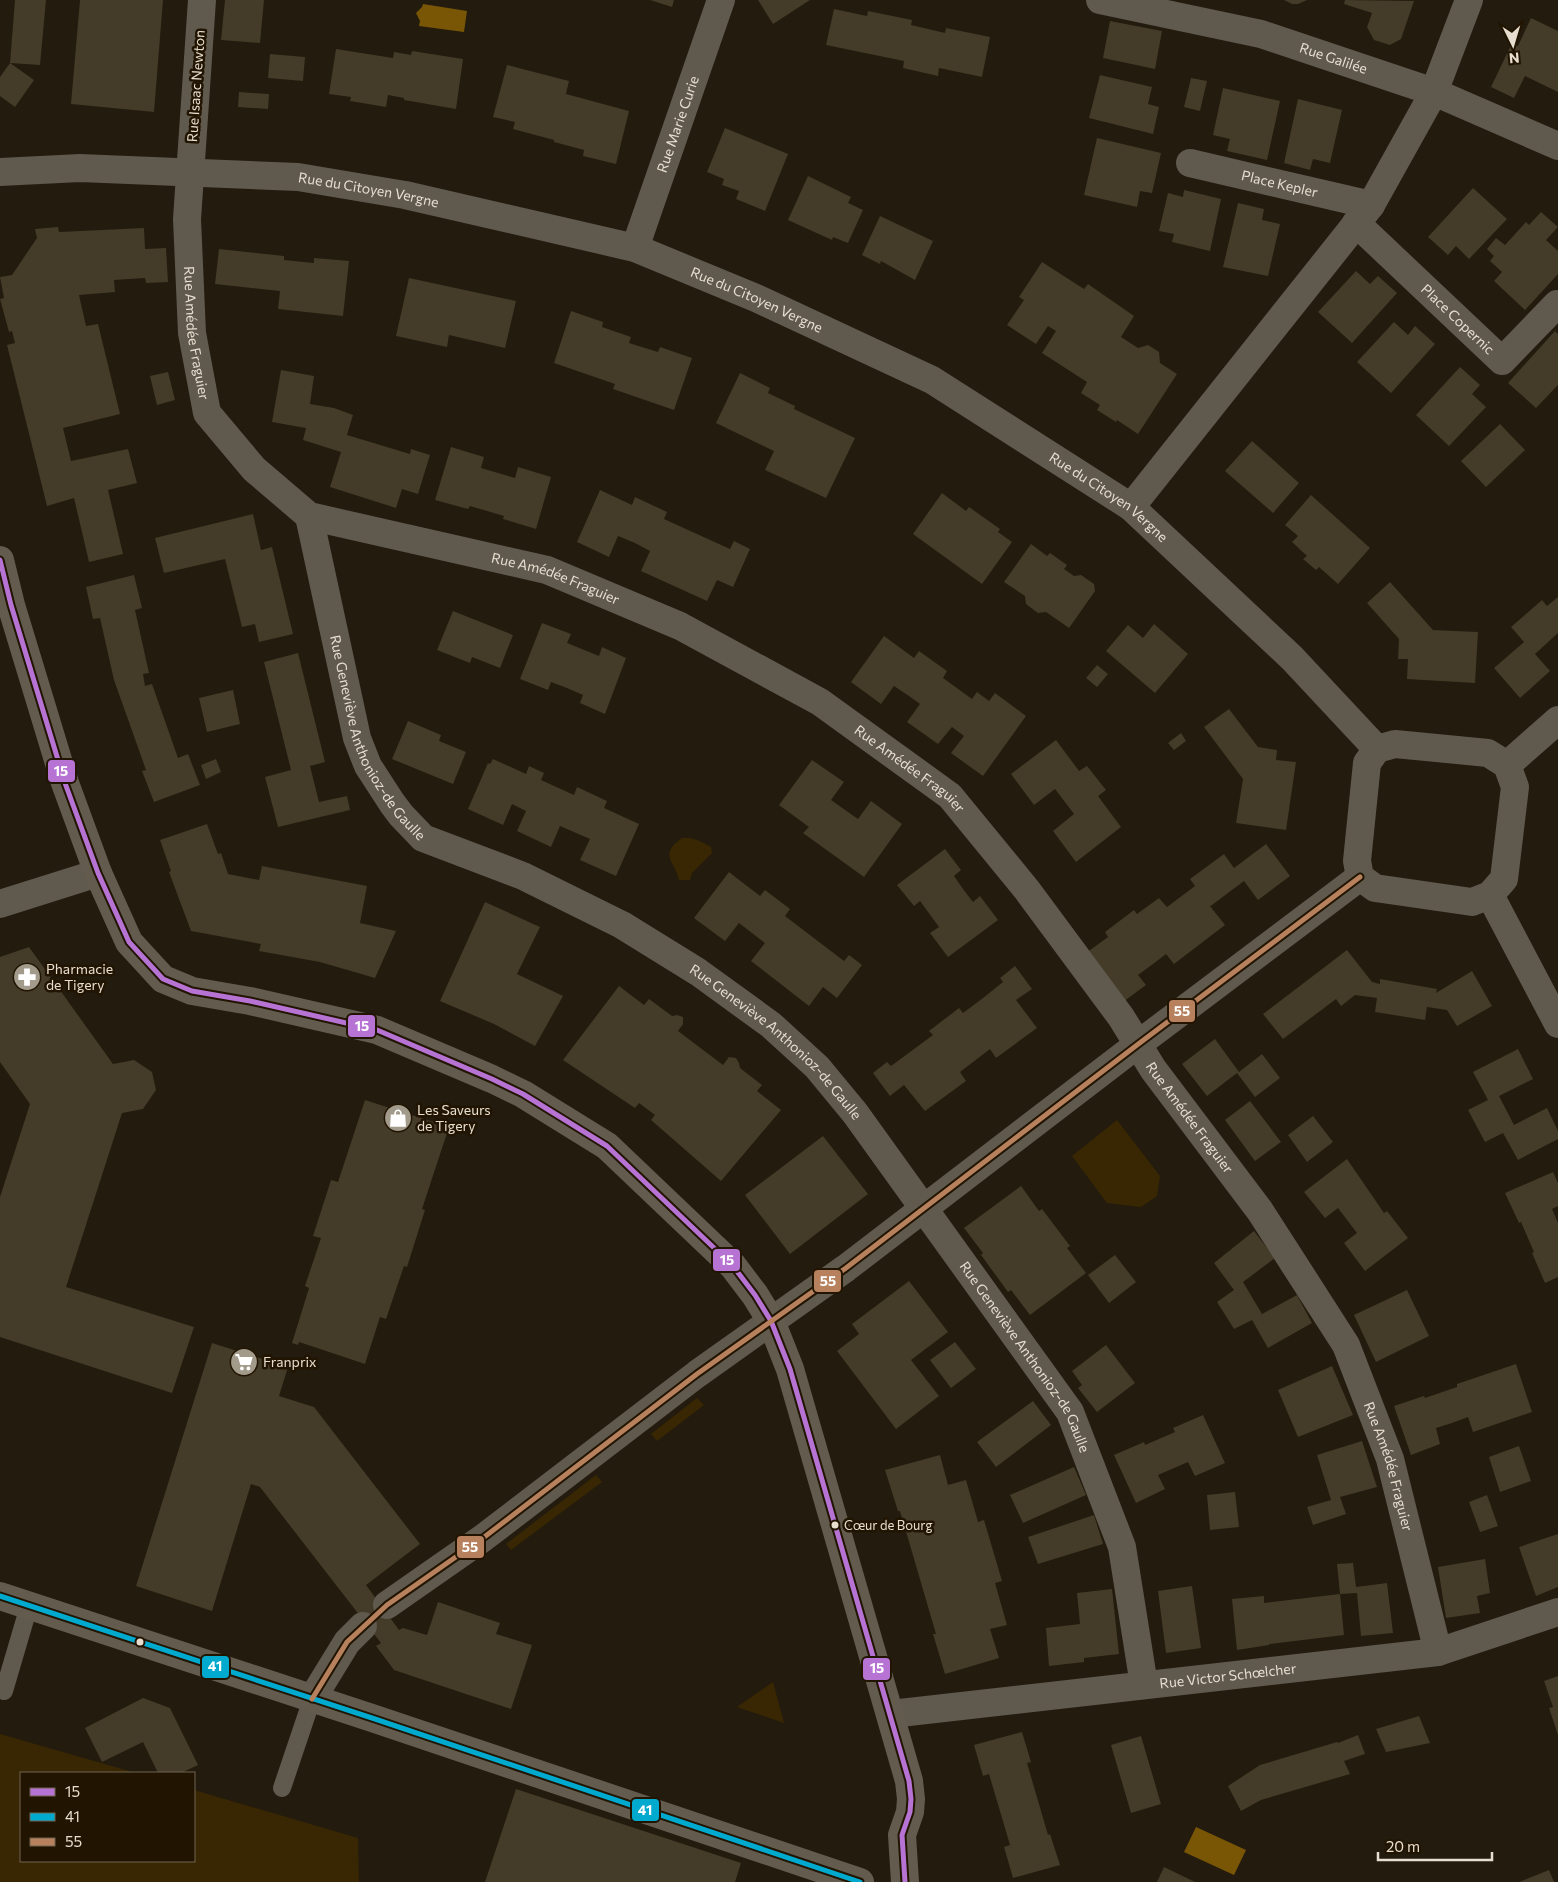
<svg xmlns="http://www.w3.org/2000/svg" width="1558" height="1882" font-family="Commissioner,sans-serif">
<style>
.green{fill:#392703}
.water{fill:#795606}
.building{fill:#443b28}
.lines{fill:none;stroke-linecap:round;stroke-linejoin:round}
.lane{stroke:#5f594e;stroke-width:18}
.street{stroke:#5f594e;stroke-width:28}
.secondary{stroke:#625b4e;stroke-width:28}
.bus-1-casing{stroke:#211400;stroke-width:9}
.bus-2-casing{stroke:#211400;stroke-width:9}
.bus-3-casing{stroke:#211400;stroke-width:9}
.bus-1{stroke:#b673d3;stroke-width:5}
.bus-2{stroke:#00a9ce;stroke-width:5}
.bus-3{stroke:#b6815c;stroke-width:5}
.bus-dot{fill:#e7decf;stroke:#211400;stroke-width:2}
.labels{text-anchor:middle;stroke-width:5;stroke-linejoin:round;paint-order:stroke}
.bus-label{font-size:13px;fill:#e7decf;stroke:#211400;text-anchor:start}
.street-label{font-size:14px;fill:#e7decf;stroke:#211400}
.poi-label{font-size:14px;fill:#e7decf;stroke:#211400;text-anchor:start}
.line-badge{stroke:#211400;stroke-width:2}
.badge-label{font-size:14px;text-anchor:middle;font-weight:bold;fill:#fff}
</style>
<rect width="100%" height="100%" fill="#231b0d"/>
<!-- green -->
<path class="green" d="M682,838C694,837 701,842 711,847L712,853L692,873L690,880H679C675,861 658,855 682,838Z
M1117,1120L1160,1176L1157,1196L1141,1207L1107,1203L1072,1156Z
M697,1398L704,1405L657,1441L651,1434Z
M596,1475L602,1482L511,1550L506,1544Z
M773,1682L784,1723L737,1707Z
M0,1734L136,1773H21V1861H194V1790L358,1838L359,1882H0Z"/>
<!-- water -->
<path class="water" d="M423,4L467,11L464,32L419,26L420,21L416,13L422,7Z
M1196,1827L1246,1850L1234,1875L1184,1852Z"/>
<!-- building -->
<path class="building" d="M15,0H46L40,65L10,63Z
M80,0H163L154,112L71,104Z
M225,0H264L260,43L221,40Z
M650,0H674L672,7Z
M758,0H810L773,24Z
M1284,0H1307L1298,4H1292Z
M1345,0L1414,1L1401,39L1390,45L1374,40L1367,27L1372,13L1344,4Z
M834,9L867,16L868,11L912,20L911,25L945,33L946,28L990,37L982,77L939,68L938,76L903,68L904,61L826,45Z
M1531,18L1558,31V92L1525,76L1514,98L1491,87L1512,43L1518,46Z
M1110,21L1162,31L1155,69L1103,58Z
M336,49L393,58L394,52L411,55L412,51L463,59L456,109L404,100V98L388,95L386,107L350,101L351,97L329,94Z
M270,54L305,57L303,81L268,78Z
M10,63L34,80L15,107L0,96V77Z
M507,65L569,81L566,94L629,111L616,164L583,156L584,150L554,142V140L513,129L515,122L493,117Z
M1100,75L1152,87L1148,104L1159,107L1153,134L1089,118Z
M1191,78L1207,81L1200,111L1184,107Z
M1223,88L1280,101L1267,160L1227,151L1230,139L1213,135Z
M239,92L269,94L268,109L238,107Z
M1298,99L1342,110L1330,163L1313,159L1310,170L1284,163Z
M725,128L788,154L765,211L736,199L739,191L722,185L724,179L707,172Z
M1097,138L1161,153L1152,193L1140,191L1137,207L1084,195Z
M808,176L851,197L848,203L863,210L848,243L833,237L832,240L788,220Z
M1473,188L1507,219L1469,259L1456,246L1448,255L1428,237Z
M1184,190L1221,199L1210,251L1172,242L1174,234L1159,231L1168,193L1183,197Z
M1238,203L1264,209L1262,220L1280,224L1268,276L1223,267Z
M1541,212L1558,227L1546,240L1558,251V274L1525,310L1494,281L1502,272L1490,261L1494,256L1487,249L1496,238L1505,245L1526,222L1529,225Z
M880,216L933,241L915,280L881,261L880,264L862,255Z
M58,227L59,232L144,228L145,249L166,248L168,282L146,283L145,278L114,280L115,292L79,295L86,326L98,324L120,414L63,428L71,461L128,449L137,483L108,490L123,554L89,562L74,498L47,506L7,345L15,343L12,331L9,332L0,299L4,298L0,277L12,275L37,238L35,229Z
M219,249L284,256V260L314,263V258L349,261L343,316L278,309L280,291L215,284Z
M1042,262L1084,289L1088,284L1134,316L1121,337L1138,348L1148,345L1159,352L1160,363L1177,374L1138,434L1117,420L1116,422L1097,410L1100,405L1081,393L1087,382L1042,353L1056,331L1048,326L1036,344L1007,325L1024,300L1019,297Z
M1356,271L1370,284L1378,276L1397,293L1352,343L1318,312Z
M409,278L516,301L505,348L449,335L447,347L396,336Z
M571,311L603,322L602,327L631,337L629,343L658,352L660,347L692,358L674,410L613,389L615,384L554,363Z
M1394,322L1408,335L1415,326L1435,344L1391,393L1357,362Z
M1555,331L1558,334V385L1536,408L1508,383Z
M1460,367L1480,385L1472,394L1486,407L1449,446L1416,415Z
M281,370L314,376L310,404L334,408L353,415L347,435L410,454L411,449L430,455L418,494L402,489L396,508L330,487L341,452L303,440L306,428L272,422Z
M168,372L175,400L157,405L150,376Z
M740,373L770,388L768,393L795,406L794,409L855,438L826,498L765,470L774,451L716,423Z
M1500,424L1525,450L1486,487L1461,461Z
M1252,441L1299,483L1273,513L1225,471Z
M451,447L484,457L481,468L515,478L518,467L551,477L536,529L503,519L504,516L470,506L468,509L435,500Z
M600,490L632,505L635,497L667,512L664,519L730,549L734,541L750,549L733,587L717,580L707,601L641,571L650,551L635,543L618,536L609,557L577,542Z
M942,493L966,511L969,507L1000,529L998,532L1012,542L982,584L913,534Z
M1311,495L1370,548L1338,584L1319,567L1316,570L1303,559L1307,556L1292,542L1298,536L1285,525Z
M253,514L261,550L272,547L293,634L259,642L255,624L242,627L225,559L164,573L155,538Z
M1031,544L1047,556L1050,553L1067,565L1064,569L1074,576L1081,575L1094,584L1095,591L1069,628L1046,612L1038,613L1026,604L1025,596L1004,582Z
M134,575L142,608L135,610L149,673L143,674L145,686L152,684L178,758L188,754L200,785L154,802L142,771L146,770L114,680L100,618L93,619L86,587Z
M1390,582L1433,630L1478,632L1475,683L1407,679L1408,659H1398L1399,639L1367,603Z
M1558,597V633L1535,654L1550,671L1520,698L1494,668L1524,642L1511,627L1542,600L1547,606Z
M453,611L513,635L500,668L472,657L470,663L437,650Z
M542,623L571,634L567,643L599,656L602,647L626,658L605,714L580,703L583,695L567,688L551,682L548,690L520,679Z
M1154,624L1188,654L1155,693L1106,651L1128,625L1143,638Z
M884,636L914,658L919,651L947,671L943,678L972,699L977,692L989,701L995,693L1026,716L983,776L951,753L964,736L952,727L938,744L907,722L920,704L909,696L894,686L881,704L851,682Z
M298,653L325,762L310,766L319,802L347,796L350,810L278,827L265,777L291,770L264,662Z
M1097,665L1108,674L1097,687L1086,678Z
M233,690L240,724L207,732L199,698Z
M1229,709L1258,747L1277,750L1276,760L1296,762L1286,830L1236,823L1243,779L1204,727Z
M408,721L441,735L439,741L466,752L453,784L392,759Z
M1181,733L1186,741L1174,750L1168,743Z
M1056,740L1079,771L1087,766L1106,790L1098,796L1121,827L1076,862L1053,831L1074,814L1055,789L1034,805L1011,774Z
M216,759L221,772L206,779L201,765Z
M493,759L526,774L529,766L544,773L541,780L574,795L577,787L607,801L604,808L639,824L616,876L580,860L590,839L560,826L551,847L517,831L526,811L512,804L503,825L468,809L488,763L490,764Z
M812,760L844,782L831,800L858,819L871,801L902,824L864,877L803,833L809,827L779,805Z
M207,824L218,854L221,853L228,874L259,880L262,866L367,886L360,923L396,931L375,978L320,962L259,951L261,944L191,931L169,872L171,871L160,840Z
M1266,844L1290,876L1258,900L1244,881L1212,905L1210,906L1225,925L1174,964L1166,954L1153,964L1138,975L1146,985L1123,1002L1086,953L1108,937L1105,932L1134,910L1137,914L1159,898L1167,907L1195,886L1190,879L1224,854L1234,868Z
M945,849L961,870L954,876L963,889L973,902L980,896L998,920L948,957L930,933L939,927L920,901L914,906L897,885Z
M729,872L760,896L765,890L790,909L785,916L844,961L849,955L862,965L837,998L823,987L809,1006L751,961L765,943L739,923L725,941L694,918Z
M485,902L540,927L517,974L563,996L535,1046L494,1024L440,1001Z
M29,947L113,1064L134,1060L152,1072L156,1090L143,1109L122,1113L66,1287L194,1327L172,1393L0,1337V1197L30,1104L0,1062V957Z
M1347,950L1372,982L1380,984V979L1437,989L1436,993L1472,971L1492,1006L1457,1026L1447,1010L1427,1007L1425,1020L1375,1012L1377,998L1355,995L1341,1006L1336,999L1283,1039L1263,1014Z
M1015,966L1032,989L1016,1000L1037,1028L996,1058L990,1049L960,1072L966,1081L925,1111L904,1085L890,1096L873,1073L887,1062L891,1066L933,1035L929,1031L959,1008L963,1013L983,998L1003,982L1000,978Z
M619,986L644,1005L649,999L672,1016L677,1015L683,1017V1024L678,1031L723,1065L729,1057L736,1058L739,1063L740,1068L762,1085L757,1091L781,1110L721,1181L651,1120L655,1115L639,1103L635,1108L563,1060Z
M1215,1039L1239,1072L1262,1054L1280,1078L1255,1097L1237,1073L1207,1096L1182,1064Z
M1518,1049L1533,1079L1499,1096L1514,1125L1547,1108L1558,1131V1139L1518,1160L1503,1133L1485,1142L1468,1110L1488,1100L1473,1072Z
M365,1100L449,1127L422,1209L425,1210L407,1267L404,1266L386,1319L380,1317L365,1364L299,1342L298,1345L292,1343L309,1288L305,1286L321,1238L313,1236L331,1180L338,1182Z
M1250,1101L1281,1142L1255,1161L1225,1120Z
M1313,1116L1333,1142L1307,1162L1288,1135Z
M823,1136L868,1194L790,1254L745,1195Z
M1347,1159L1384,1213L1387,1211L1408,1238L1365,1271L1344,1243L1357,1233L1338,1208L1325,1218L1304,1192Z
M1553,1172L1558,1183V1206L1552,1209L1558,1223V1277L1545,1283L1532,1253L1534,1252L1521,1222L1519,1223L1505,1193Z
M1021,1186L1039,1211L1042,1209L1070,1246L1067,1248L1086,1273L1030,1315L1011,1290L1008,1292L981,1255L983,1253L964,1228Z
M1254,1231L1275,1258L1243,1282L1262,1314L1297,1295L1312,1323L1268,1348L1252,1320L1234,1329L1217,1302L1234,1290L1214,1263Z
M1115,1255L1136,1282L1109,1303L1088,1275Z
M909,1281L948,1332L911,1360L939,1396L896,1429L837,1351L859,1334L852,1324Z
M1407,1290L1429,1336L1376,1362L1354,1315Z
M955,1342L976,1369L951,1388L930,1360Z
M212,1343L288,1367L279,1396L314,1407L420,1544L366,1585L399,1630L403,1628L427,1635L438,1602L500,1623L496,1634L532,1645L511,1709L394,1670L376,1646L381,1643L260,1487L251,1484L212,1611L136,1586Z
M1106,1345L1135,1383L1097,1412L1078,1388L1082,1385L1072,1371Z
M1516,1364L1532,1412L1473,1432L1468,1417L1452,1423L1436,1428L1440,1444L1411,1455L1394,1406L1424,1396L1425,1398L1457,1387V1384Z
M1332,1366L1353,1415L1298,1437L1278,1390Z
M1033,1401L1051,1425L996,1467L977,1442Z
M1203,1415L1225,1463L1195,1476L1188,1462L1158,1475L1165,1489L1136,1503L1114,1455L1144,1442L1145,1445L1175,1432L1173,1428Z
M1362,1441L1377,1487L1340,1497L1346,1514L1313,1525L1307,1507L1331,1500L1317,1455Z
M1519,1446L1531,1481L1500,1492L1489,1457Z
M940,1455L948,1485L966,1480L978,1522L984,1520L1002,1581L995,1583L1007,1625L990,1629L999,1658L945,1674L933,1634H936L900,1511H898L885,1470Z
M1074,1467L1086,1495L1023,1523L1010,1495Z
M1235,1492L1239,1527L1210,1530L1207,1495Z
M1487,1495L1498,1526L1480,1532L1469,1502Z
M1094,1515L1103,1544L1038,1564L1028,1537Z
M1558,1534V1587L1536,1596L1519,1547Z
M1485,1559L1490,1593L1477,1596L1480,1613L1446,1618L1438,1567Z
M1353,1563L1356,1587L1387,1583L1393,1633L1361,1636L1357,1593L1340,1594L1337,1564Z
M1192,1586L1201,1648L1166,1653L1158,1591Z
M1112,1589L1119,1654L1084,1658V1662L1049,1666L1046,1628L1080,1624L1077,1593Z
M1340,1594L1344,1635L1269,1644V1645L1237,1650L1232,1599L1264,1596V1603Z
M1558,1676V1735L1549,1708L1553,1707L1544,1681Z
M143,1698L170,1708L198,1765L181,1773H158L143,1742L102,1762L85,1728Z
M1419,1716L1430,1743L1386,1752L1376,1729Z
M1022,1732L1031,1762L1027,1763L1048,1835L1050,1834L1060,1865L1013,1878L1004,1847L1010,1845L989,1774L983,1776L974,1745Z
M1358,1735L1365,1754L1344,1761L1350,1774L1261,1800L1241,1811L1228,1786L1260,1765L1337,1742L1338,1743Z
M1141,1736L1161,1804L1131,1813L1111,1745Z
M516,1789L741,1863L735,1882H485Z
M1164,1867L1195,1882H1157Z
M1549,1870L1554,1882H1519Z"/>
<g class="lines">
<!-- lane -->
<path class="lane" d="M4,1691L29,1606
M282,1788L312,1699"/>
<!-- street -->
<g class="street">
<path id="s1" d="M202,0L187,219L192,333L207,413L254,469L309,516L547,570L680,626L820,702L950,796L1027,890L1121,1017L1153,1069L1260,1211L1346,1345L1390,1459L1438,1652"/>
<path id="s2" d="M1100,0L1261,34L1434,92L1558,146"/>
<path id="s3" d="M1190,163L1371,205"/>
<path id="s4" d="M0,172L80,168L298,177L405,195L635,248L756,298L932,380L1131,507L1292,658L1377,749"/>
<path id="s5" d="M1356,223L1502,361L1557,304"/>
<path id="s6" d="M635,248L721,0"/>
<path d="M1131,507L1371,205L1434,92L1469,0"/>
<path id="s7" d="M309,516L357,738L368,766L392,803L401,815L423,838L523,876L622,925L698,972L771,1025L817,1067L855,1113L1070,1412L1122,1547L1144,1685"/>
<path d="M1395,744L1488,753L1507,765L1515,787L1504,879L1490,895L1472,902L1375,888L1360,877L1357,861L1367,763L1377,749Z"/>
<path d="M1507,765L1558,720"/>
<path d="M1490,895L1558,1024"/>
<path d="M0,904L98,873"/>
<path d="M387,1605L483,1538L697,1374L846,1268L1137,1045L1360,877"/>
<path d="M312,1699L347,1642L363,1626"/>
<path id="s8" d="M891,1714L1438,1652L1558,1612"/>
</g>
<!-- secondary -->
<path class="secondary" d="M0,560L11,605L65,783L98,873L129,942L163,979L192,991L250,1001L377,1030L492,1079L523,1094L607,1146L733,1266L755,1295L771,1321L790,1369L909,1781L911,1799L910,1812L902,1835L905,1882
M0,1596L372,1718L860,1882"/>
<!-- bus-1 casing -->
<g class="bus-1-casing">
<path id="bus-1" d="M0,560L11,605L65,783L98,873L129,942L163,979L192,991L250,1001L377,1030L492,1079L523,1094L607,1146L733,1266L755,1295L771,1321L790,1369L909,1781L911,1799L910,1812L902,1835L905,1882"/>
</g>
<!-- bus-2 casing -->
<g class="bus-2-casing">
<path id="bus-2" d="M0,1596L372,1718L860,1882"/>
</g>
<!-- bus-3 casing -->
<g class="bus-3-casing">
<path id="bus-3" d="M312,1699L347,1642L387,1605L483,1538L697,1374L846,1268L1137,1045L1360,877"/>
</g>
<!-- bus-1 -->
<use href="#bus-1" class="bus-1"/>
<!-- bus-2 -->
<use href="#bus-2" class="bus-2"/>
<!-- bus-3 -->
<use href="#bus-3" class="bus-3"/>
</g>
<!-- icons -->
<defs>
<g id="pharmacy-disc" transform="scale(1.4375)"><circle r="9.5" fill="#a29a8b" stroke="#211400"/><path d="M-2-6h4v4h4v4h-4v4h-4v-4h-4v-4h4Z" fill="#fff"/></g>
<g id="shop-disc" transform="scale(1.4375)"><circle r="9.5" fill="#a29a8b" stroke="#211400"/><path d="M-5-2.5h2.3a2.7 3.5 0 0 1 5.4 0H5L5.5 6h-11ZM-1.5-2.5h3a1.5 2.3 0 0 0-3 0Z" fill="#fff"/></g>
<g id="supermarket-disc" transform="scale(1.4375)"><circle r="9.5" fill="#a29a8b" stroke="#211400"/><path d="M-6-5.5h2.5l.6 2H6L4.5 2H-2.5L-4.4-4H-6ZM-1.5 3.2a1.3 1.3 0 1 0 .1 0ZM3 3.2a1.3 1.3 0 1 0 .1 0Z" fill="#fff"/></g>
</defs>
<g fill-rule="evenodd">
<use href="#pharmacy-disc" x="27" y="977"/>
<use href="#shop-disc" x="398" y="1118"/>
<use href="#supermarket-disc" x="244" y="1362"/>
</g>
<!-- markers -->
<g class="bus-dot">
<circle cx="835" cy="1525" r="4.5"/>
<circle cx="140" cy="1642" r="4.5"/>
</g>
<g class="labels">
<!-- bus labels -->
<g class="bus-label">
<text x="844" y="1530">Cœur de Bourg</text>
</g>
<!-- street labels -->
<g class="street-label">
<text dy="5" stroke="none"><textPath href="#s2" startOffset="241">Rue Galilée</textPath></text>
<text transform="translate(196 86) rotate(-86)" y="5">Rue Isaac Newton</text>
<text dy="5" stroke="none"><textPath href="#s6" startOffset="131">Rue Marie Curie</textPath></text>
<text dy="5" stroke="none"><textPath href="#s3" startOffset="92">Place Kepler</textPath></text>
<text dy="5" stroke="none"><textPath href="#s4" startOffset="370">Rue du Citoyen Vergne</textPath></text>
<text dy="5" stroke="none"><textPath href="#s4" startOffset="775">Rue du Citoyen Vergne</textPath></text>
<text dy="5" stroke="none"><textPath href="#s5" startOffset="140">Place Copernic</textPath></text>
<text dy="5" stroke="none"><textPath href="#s1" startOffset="334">Rue Amédée Fraguier</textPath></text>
<text dy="5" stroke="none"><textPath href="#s4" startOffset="1180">Rue du Citoyen Vergne</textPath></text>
<text dy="5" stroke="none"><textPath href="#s1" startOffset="815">Rue Amédée Fraguier</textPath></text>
<text dy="5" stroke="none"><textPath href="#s7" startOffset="235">Rue Geneviève Anthonioz-de Gaulle</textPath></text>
<text dy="5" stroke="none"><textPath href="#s1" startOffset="1220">Rue Amédée Fraguier</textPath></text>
<text dy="5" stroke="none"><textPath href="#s7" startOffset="760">Rue Geneviève Anthonioz-de Gaulle</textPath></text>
<text dy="5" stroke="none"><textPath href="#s1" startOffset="1670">Rue Amédée Fraguier</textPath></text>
<text dy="5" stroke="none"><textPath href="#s7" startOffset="1165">Rue Geneviève Anthonioz-de Gaulle</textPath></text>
<text dy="5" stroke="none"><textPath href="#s1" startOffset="2075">Rue Amédée Fraguier</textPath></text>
<text dy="5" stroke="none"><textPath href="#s8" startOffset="339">Rue Victor Schœlcher</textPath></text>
</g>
<!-- poi labels -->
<g class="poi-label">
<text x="46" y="974">Pharmacie<tspan x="46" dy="16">de Tigery</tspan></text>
<text x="417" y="1115">Les Saveurs<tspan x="417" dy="16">de Tigery</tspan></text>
<text x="263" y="1367">Franprix</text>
</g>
</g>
<g class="line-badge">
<rect x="47" y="759" width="29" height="24" rx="5" fill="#b673d3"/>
<rect x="1168" y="999" width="28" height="24" rx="5" fill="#b6815c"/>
<rect x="347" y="1014" width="29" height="24" rx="5" fill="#b673d3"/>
<rect x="712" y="1248" width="29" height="24" rx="5" fill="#b673d3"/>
<rect x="813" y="1269" width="29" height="24" rx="5" fill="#b6815c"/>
<rect x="456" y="1535" width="29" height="24" rx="5" fill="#b6815c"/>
<rect x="201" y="1655" width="29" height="24" rx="5" fill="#00a9ce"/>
<rect x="862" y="1657" width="29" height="24" rx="5" fill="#b673d3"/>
<rect x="631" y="1798" width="29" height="24" rx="5" fill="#00a9ce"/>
</g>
<g class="badge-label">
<text x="61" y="776">15</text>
<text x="1182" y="1016">55</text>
<text x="362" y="1031">15</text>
<text x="727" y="1265">15</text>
<text x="828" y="1286">55</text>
<text x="470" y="1552">55</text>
<text x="215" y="1671">41</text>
<text x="877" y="1673">15</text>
<text x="645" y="1815">41</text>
</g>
<!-- legend -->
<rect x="20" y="1772" width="175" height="90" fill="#211400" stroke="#706553"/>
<rect x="30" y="1788" width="25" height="8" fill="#b673d3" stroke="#706553"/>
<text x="65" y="1797" font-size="15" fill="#e7decf">15</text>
<rect x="30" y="1813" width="25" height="8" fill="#00a9ce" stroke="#706553"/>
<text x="65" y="1822" font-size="15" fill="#e7decf">41</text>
<rect x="30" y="1838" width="25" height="8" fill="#b6815c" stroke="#706553"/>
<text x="65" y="1847" font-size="15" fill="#e7decf">55</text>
<!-- north arrow -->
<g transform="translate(1513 45) rotate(175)" stroke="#211400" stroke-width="4" paint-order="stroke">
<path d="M0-4L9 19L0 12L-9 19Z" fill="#e7decf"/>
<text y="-8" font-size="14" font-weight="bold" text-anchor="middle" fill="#e7decf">N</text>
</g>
<!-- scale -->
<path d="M1378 1852v8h114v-8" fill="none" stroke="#e7decf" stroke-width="2.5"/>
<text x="1386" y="1852" font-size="15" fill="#e7decf" stroke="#211400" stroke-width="4" paint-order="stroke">20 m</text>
</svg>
